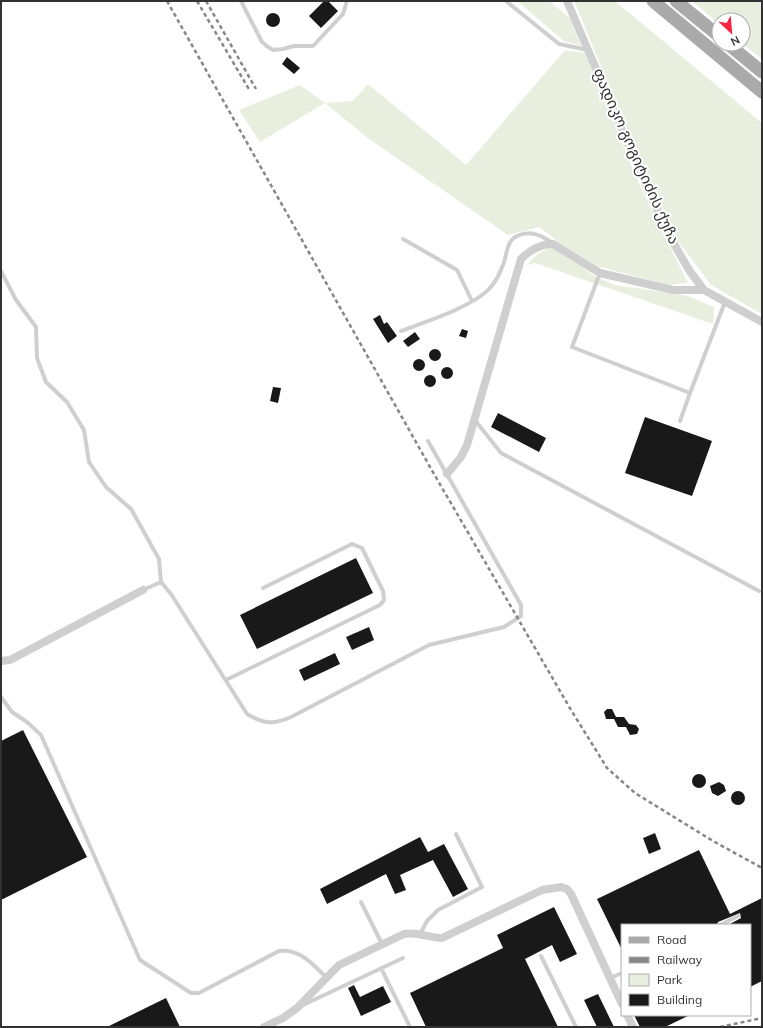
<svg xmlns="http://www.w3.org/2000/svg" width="763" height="1028" font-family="Mulish,'Noto Sans Georgian',sans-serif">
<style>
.green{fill:#e9efdf}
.building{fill:#191919}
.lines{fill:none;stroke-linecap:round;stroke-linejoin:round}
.service{stroke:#cfcfcf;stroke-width:4}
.minor{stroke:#cfcfcf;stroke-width:8}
.primary{stroke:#aaa;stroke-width:13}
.rail{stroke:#878787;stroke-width:2.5;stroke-dasharray:4 3;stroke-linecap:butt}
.labels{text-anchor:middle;stroke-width:4;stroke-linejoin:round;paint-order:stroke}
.street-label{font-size:15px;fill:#323232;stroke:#fff}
</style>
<rect width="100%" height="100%" fill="#fff"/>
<!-- green -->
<path class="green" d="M517,1H549L569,17L581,46L564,41Z
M574,1H615L762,123V314L711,285L678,241L647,177Z
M692,1H762V59L743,44V20H719V24Z
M565,50L585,53L640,186L688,283L668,285L597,266L561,244L539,227L508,235L365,136L325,103L260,142L239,110L300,85L325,103L353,101L368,84L466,165Z
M551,248L560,250L594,276L615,285L688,296L714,307L713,324L535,263L527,265C534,257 540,250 551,248Z"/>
<!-- building -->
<path class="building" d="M324,1H328L338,11L321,28L309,16Z
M266 20a7 7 0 1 1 14 0a7 7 0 1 1-14 0Z
M287,57L300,68L294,74L282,64Z
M380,315L384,324L387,322L397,336L388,343L373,319Z
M462,329L468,331L466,338L459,336Z
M415,332L420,339L408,347L403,341Z
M429 355a6 6 0 1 1 12 0a6 6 0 1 1-12 0Z
M413 365a6 6 0 1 1 12 0a6 6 0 1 1-12 0Z
M441 373a6 6 0 1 1 12 0a6 6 0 1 1-12 0Z
M424 381a6 6 0 1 1 12 0a6 6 0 1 1-12 0Z
M273,387L281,388L278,403L270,401Z
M498,413L546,438L539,452L491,427Z
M645,417L712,441L692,496L625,473Z
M356,558L373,593L257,649L240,615Z
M369,627L374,640L352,650L346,637Z
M335,653L340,664L304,681L299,670Z
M607,709H612L616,717H624L629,724L636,725L639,729L637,734L630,735L626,727H618L614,719H606L604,712Z
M23,730L87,857L1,900V741Z
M692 781a7 7 0 1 1 14 0a7 7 0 1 1-14 0Z
M719,782L724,785L726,791L718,796L712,793L710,786Z
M731 798a7 7 0 1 1 14 0a7 7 0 1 1-14 0Z
M655,833L661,849L649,854L643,838Z
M420,837L428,852L444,844L468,889L453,897L433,860L400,875L406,890L395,894L386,874L327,904L320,889Z
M699,850L730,914L762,898V981L750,987V925H728L741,918L740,913L718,922L717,925H622V950L597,899Z
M554,907L577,954L560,962L552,945L525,959L558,1027H426L410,993L503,948L497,935Z
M354,985L360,997L383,986L391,1002L361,1016L348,988Z
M598,994L614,1027H597L584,1000Z
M166,998L180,1027H107Z
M634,1015H690L665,1027H640Z"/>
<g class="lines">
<!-- service -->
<path class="service" d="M241,1L262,42L268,47L273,50L283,49L294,46H313L343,14L347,1
M506,1L559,44L588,50
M403,239L457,270L472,301
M1,271L16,300L36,327L37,358L46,382L67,402L84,430L89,462L106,487L131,509L159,559L161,582
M600,273L572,347L690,393L725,302
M401,331C425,322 472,307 489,289C495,283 500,273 503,265C507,256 506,241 517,236C530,230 541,235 551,242
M474,419L501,453L759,591
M680,421L690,393
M143,590L161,582L171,594L247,714C264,724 273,725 291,717L429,645L504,627L521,616V605L428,441
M226,680L380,605L384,600L383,591L362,548L352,544L263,588
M1,697L12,712L27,722L41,735L140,960L191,993H199L279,951C301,949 312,964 327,978
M361,902L382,944
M720,925L738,916
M420,934L427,921L438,910L482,887L456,834
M541,956L576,1027
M381,968L410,1027
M610,978L622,973
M303,1005L403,958"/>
<!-- minor -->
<path class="minor" d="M567,1L647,188L669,235L689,270L704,290L762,322
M447,474L461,457L467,445L521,259C530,250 540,244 553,244L600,273L673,290H704
M1,661L10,660L143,590
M627,1015L633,1027
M264,1027L283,1018L297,1008L339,965L404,934C417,931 429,938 442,938L542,890L561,887L567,889L571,894L622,1004"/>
<!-- primary -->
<path class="primary" d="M653,1L762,92
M676,1L719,36
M728,44L762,72"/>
<!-- rail -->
<path class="rail" d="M167,1L434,474L571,710L607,768L635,793L713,841L762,868
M197,1L250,91
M206,1L256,89
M720,1027L762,1018"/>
</g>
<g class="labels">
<!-- street labels -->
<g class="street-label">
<text transform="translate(636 156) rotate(66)" y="5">ფადიკო გოგიტიძის ქუჩა</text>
</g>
</g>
<!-- border -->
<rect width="763" height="1028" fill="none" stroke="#323232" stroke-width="4"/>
<!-- legend -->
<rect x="621" y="924" width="130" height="92" fill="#ffffff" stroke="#adadad"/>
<rect x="629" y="937" width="20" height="6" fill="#aaaaaa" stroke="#adadad"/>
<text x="657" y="944" font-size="12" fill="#323232">Road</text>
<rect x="629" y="957" width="20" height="6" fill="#878787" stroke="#adadad"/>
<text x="657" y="964" font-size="12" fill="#323232">Railway</text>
<rect x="629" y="974" width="20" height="12" fill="#e9efdf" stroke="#adadad"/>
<text x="657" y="984" font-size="12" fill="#323232">Park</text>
<rect x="629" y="994" width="20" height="12" fill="#191919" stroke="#adadad"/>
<text x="657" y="1004" font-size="12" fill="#323232">Building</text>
<!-- north arrow -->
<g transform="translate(731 32) rotate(154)"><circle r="19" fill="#ffffff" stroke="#adadad"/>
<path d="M0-3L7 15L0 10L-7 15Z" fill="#f62642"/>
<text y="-6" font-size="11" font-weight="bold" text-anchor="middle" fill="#323232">N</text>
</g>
</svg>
